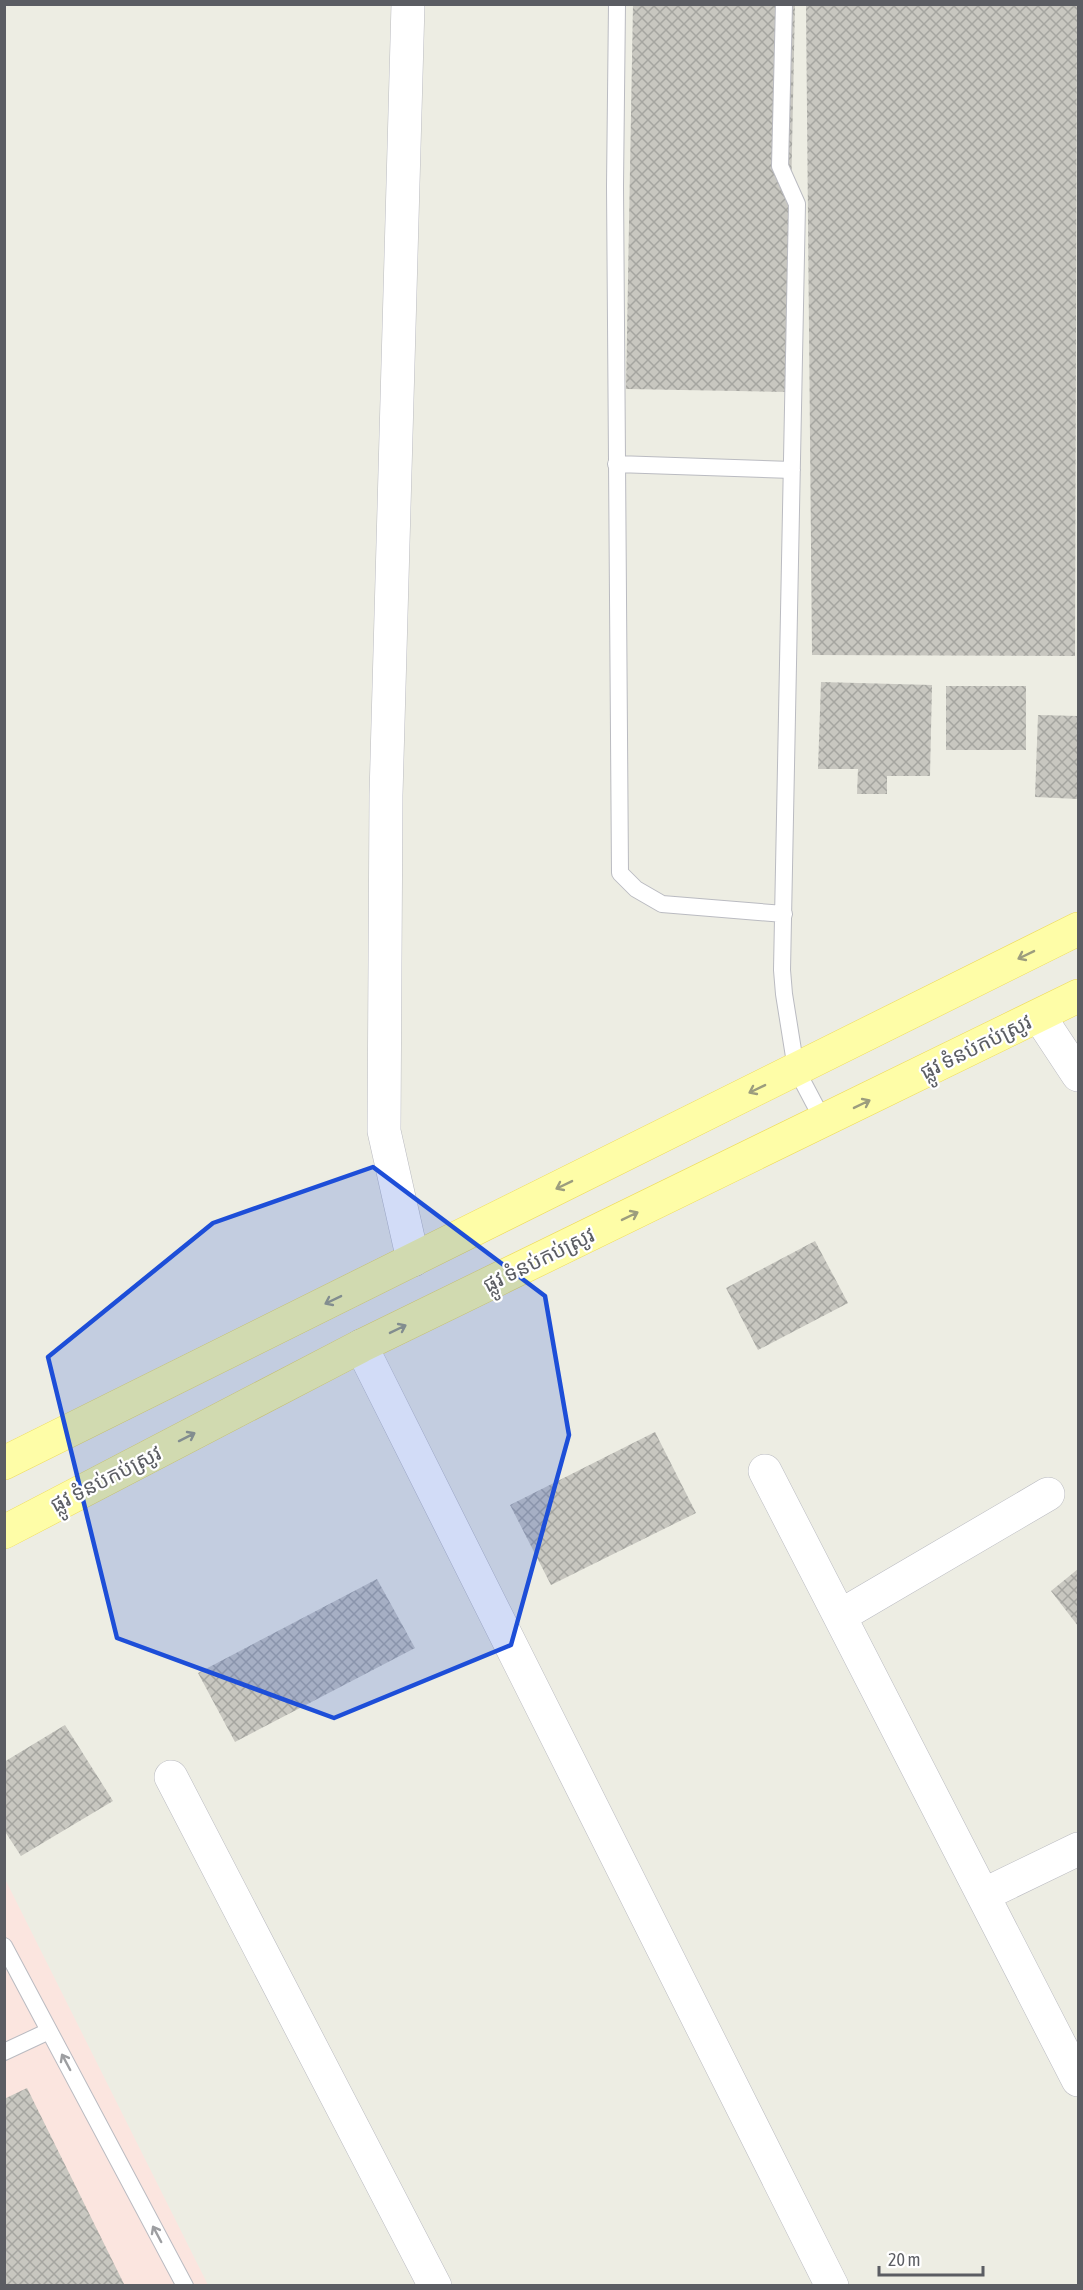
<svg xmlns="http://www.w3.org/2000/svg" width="1083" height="2290" font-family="'Asap Condensed','Noto Sans Khmer',sans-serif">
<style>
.medical{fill:#fbe5df}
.building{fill:url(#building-cross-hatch)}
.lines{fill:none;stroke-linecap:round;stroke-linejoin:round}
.service-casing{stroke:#babbc1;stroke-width:18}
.minor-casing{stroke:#babbc1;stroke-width:34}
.primary-casing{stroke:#efdc5a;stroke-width:34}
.service{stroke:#fff;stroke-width:16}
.minor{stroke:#fff;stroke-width:33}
.primary{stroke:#fefda7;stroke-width:33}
.oneway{stroke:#9c9d7e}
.oneway2{stroke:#9d9ea1}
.marked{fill:#1d4ed8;fill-opacity:0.2;stroke:#1d4ed8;stroke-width:4.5;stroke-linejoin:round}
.labels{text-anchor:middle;stroke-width:4.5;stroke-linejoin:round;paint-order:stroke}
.street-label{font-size:21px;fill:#5b5d63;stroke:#fff}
</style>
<defs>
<pattern id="building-cross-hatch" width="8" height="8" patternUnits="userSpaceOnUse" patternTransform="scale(1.5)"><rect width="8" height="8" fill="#c8c7c0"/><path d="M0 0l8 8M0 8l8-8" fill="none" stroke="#a5a5a0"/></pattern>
</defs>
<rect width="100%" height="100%" fill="#edede3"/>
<!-- medical -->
<path class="medical" d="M5,1879L208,2285H5Z"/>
<!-- building -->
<path class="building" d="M633,4H795L787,392L626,389Z
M806,4H1077L1075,656L812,655Z
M821,682L932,685L930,776H887V794H857L858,769H818Z
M946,686H1026V750H946Z
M1038,715L1078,716V799L1035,797Z
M815,1241L848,1303L758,1350L726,1288Z
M655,1432L696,1513L551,1585L510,1505Z
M1078,1569V1626L1051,1591Z
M377,1579L415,1648L235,1742L198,1673Z
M65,1725L113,1801L21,1856L4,1830V1762Z
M27,2088L125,2286H4V2099Z"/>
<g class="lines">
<!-- service casing -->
<g class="service-casing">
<path id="service" d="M617,4L615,186L620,873L636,889L662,904L784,914
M784,4L780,166L797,204L782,970L784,994L796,1069L824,1122
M616,464L792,470
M4,1946L185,2286
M4,2052L49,2031"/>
</g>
<!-- minor casing -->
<g class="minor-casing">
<path id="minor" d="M408,4L386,795L384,1131L413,1260
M1039,1016L1078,1075
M361,1346L832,2286
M765,1471L1078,2080
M840,1616L1048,1494
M171,1777L435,2286
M983,1895L1078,1849"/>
</g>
<!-- primary casing -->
<g class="primary-casing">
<path id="primary" d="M4,1463L1078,929
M4,1532L361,1346L1078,996"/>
</g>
<!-- service -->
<use href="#service" class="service"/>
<!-- minor -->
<use href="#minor" class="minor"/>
<!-- primary -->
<use href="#primary" class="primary"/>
</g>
<!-- one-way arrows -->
<defs><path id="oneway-shaft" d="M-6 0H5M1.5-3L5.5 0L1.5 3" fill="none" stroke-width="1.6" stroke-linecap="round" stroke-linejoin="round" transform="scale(1.5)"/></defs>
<g class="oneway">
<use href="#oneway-shaft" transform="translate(1026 955) rotate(154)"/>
<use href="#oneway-shaft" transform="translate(757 1089) rotate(154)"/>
<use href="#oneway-shaft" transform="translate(862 1104) rotate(-26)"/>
<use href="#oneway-shaft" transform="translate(564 1185) rotate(154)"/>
<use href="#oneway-shaft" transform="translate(630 1216) rotate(-26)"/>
<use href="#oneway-shaft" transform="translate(333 1300) rotate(154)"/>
<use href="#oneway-shaft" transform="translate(398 1329) rotate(-26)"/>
<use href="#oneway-shaft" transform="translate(187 1437) rotate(-27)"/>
</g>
<g class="oneway2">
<use href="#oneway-shaft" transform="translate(66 2062) rotate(-118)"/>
<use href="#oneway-shaft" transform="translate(157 2234) rotate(-118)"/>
</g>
<!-- marked area -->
<path class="marked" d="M373,1167L545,1296L569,1435L511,1645L334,1718L117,1638L48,1357L213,1223Z"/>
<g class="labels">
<!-- street labels -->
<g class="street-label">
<text transform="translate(976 1047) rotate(-26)" y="7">ផ្លូវ ទំនប់កប់ស្រូវ</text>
<text transform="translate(539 1260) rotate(-26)" y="7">ផ្លូវ ទំនប់កប់ស្រូវ</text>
<text transform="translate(106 1479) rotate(-27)" y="7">ផ្លូវ ទំនប់កប់ស្រូវ</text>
</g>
</g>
<!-- border -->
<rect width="1083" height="2290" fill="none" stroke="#5b5d63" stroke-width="12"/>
<!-- scale -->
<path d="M879 2266v9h104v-9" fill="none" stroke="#5b5d63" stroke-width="3"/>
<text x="888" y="2266" font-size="18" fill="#5b5d63" stroke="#ffffff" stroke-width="4.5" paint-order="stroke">20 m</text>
</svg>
